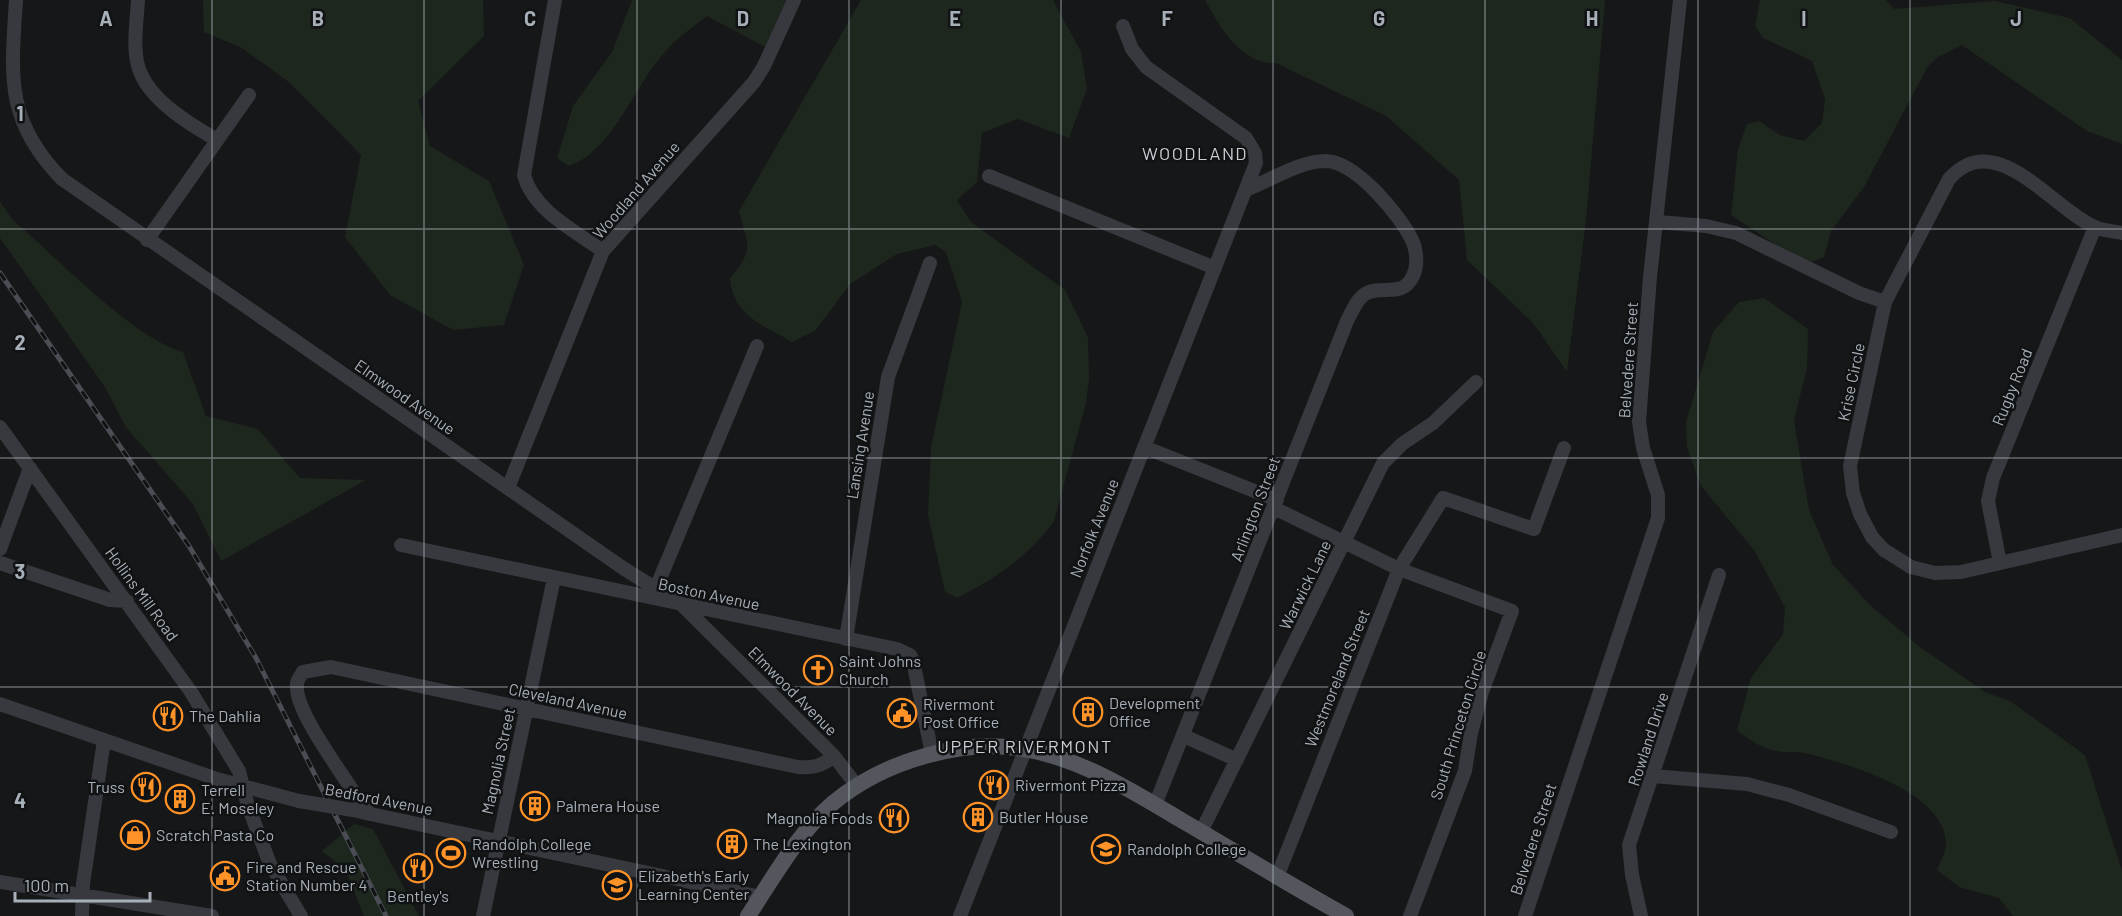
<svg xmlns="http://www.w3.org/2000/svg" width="2122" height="916" font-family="Barlow,sans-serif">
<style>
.green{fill:#1e271e}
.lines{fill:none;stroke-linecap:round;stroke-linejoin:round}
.minor{stroke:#37393e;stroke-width:14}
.major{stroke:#53575d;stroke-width:16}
.rail-casing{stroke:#4a4d53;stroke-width:5}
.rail{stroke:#111213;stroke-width:3;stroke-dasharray:9;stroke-linecap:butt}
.minor-bridge{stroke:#37393e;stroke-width:14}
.grid{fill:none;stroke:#a7b0b9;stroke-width:1.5;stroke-opacity:0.55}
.labels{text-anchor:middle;stroke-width:5;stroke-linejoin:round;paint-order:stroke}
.street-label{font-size:16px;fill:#a7b0b9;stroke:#111213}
.poi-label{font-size:16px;fill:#a7b0b9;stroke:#111213;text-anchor:start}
.neighbourhood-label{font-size:18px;letter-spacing:1.5px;fill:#c9ced5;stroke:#111213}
.grid-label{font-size:20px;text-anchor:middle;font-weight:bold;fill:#a7b0b9;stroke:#111213;stroke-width:5;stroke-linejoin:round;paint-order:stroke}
</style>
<rect width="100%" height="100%" fill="#161718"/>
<!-- green -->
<path class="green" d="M203,0H483L484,36L418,101L430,146L489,181L524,265L504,325L453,330L390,295L345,237L361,155L290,83L242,48L204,32Z
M632,0H786L765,47L707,16C693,27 677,38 665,52C635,84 612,153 568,166L557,158L573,106L612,52Z
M861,0H1053L1081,52L1087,89L1069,138L1018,119L982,133L977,182L957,200L971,222L1065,290L1088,337L1089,378L1086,403L1054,521C1032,554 993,580 957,598L945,592L928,515L931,447L962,302L946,252L935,245L897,254L850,284L816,330L792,342C763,325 733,316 730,278C755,248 748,247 739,211Z
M1205,0H1605L1586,220L1567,372L1534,324L1467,260L1459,180L1386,116L1276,63C1241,65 1219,26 1205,0Z
M1760,0H1886L1894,9L1995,1L2070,18L2122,60V144L2087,131L1962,45L1938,57L1928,66L1864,187L1831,231L1824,257L1812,262L1787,252L1731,215L1738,149L1747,124L1759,121L1780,135L1804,141L1822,123L1825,99L1812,61L1763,38L1755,26Z
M0,202L13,220C54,255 134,339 183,352L206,416L258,429L300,478L366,480L221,561L193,504L125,426L105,387L0,238Z
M1764,298L1808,329L1807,368L1794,420L1809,510L1833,565L1870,605L1920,647L1985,692L2010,701L2085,755L2122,871V916H2013L1999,898L1959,887L1937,870C1940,863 1946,852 1946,844C1946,791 1845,763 1804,753C1795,751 1786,753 1777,751C1762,749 1748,739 1737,730L1751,678L1783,634L1785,607L1754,550L1701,486L1687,448L1686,422L1713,332L1739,302Z
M354,824L373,829L419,916H364L345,869L322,851Z"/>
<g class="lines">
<!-- minor -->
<path class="minor" d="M16,0C11,76 5,121 62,179L623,568L682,605L834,756L857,786
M138,0C137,22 131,53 141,74C153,102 191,125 217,140
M555,0L524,175C533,210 575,231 603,251
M989,176L1215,268
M1658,222L1706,226L1736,233L1859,293L1885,302
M2122,233C2114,231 2103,231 2095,227C2051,208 1996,126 1949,179L1885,302L1850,466L1853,493L1860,514L1872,537L1884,550L1911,567L1935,573L1961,572L2122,535
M147,240L249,95
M0,427L191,692L239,771L248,806L270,864L301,916
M1144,447L1277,500
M508,488L603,251L754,82L764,66L794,0
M1274,508L1399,569L1512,611L1482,692L1471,733L1465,771L1410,916
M401,545L897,649L910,655L913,661L932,754
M0,549L30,468
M0,563L110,600L127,601
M2000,563L1988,501L1993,478L2095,227
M656,588L757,346
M846,639L888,377L930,263
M0,704L217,779L299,801
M1184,736L1237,760
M1653,776L1747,784L1789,795L1891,832
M1155,805L1347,321C1352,312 1356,300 1365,294C1382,284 1402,299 1413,276C1418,265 1417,251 1412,240C1400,215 1356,162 1326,161C1300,161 1271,180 1248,189
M361,812L761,897
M370,814L361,804C346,778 298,716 297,689C296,681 299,678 303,672L331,667L798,767C814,768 822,766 834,756
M1201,832L1383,463L1402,444L1433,423L1476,382
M1277,877L1399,569L1443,498L1534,529L1564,448
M0,882L212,916
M82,916L83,884L104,740
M483,916L554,578
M960,916L1256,163L1255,153L1246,138L1146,67L1132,49L1123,26
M1525,916L1658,518V495L1643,448L1639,422L1650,277L1680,0
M1641,916L1632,875L1629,845L1719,575"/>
<!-- major -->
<path class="major" d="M748,916C773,878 798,833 833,803C884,761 963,737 1029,750C1083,760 1134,792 1181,820C1236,852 1290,885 1346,916"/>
<!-- rail casing -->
<g class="rail-casing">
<path id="rail" d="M0,273L189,546L256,658L386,916"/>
</g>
<!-- rail -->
<use href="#rail" class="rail"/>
<!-- minor-bridge -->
<path class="minor-bridge" d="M299,801L359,811"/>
</g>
<!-- grid -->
<path class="grid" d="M212,0V916M424,0V916M637,0V916M849,0V916M1061,0V916M1273,0V916M1485,0V916M1698,0V916M1910,0V916M0,229H2122M0,458H2122M0,687H2122"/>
<!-- icons -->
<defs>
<g id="church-ring" transform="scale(1.5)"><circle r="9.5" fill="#111213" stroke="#ff9328" stroke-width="1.5"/><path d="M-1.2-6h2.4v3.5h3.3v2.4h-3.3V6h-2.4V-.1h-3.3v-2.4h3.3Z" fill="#ff9328"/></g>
<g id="building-ring" transform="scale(1.5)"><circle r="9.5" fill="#111213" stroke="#ff9328" stroke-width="1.5"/><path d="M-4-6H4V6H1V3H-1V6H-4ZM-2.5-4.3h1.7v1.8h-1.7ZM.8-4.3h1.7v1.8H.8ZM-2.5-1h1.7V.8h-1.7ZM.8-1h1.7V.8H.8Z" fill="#ff9328"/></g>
<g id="civic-ring" transform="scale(1.5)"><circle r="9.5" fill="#111213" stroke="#ff9328" stroke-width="1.5"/><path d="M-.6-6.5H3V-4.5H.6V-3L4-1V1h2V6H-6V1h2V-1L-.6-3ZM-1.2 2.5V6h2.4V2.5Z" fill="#ff9328"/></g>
<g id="restaurant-ring" transform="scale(1.5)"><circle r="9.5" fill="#111213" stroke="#ff9328" stroke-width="1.5"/><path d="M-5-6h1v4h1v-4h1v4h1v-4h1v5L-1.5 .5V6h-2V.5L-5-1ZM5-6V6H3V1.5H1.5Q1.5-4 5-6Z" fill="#ff9328"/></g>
<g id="shop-ring" transform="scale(1.5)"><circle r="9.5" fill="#111213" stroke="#ff9328" stroke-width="1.5"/><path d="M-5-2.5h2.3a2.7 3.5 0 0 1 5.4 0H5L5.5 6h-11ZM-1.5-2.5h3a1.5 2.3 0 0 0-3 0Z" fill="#ff9328"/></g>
<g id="university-ring" transform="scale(1.5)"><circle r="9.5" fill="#111213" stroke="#ff9328" stroke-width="1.5"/><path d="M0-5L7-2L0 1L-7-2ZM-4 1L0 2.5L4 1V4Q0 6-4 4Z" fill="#ff9328"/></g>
<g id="stadium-ring" transform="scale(1.5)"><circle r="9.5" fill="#111213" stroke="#ff9328" stroke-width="1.5"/><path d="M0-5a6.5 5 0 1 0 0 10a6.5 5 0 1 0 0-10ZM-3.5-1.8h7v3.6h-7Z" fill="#ff9328"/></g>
<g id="school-ring" transform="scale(1.5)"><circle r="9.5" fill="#111213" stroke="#ff9328" stroke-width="1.5"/><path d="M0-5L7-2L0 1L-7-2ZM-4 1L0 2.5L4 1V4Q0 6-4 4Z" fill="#ff9328"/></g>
</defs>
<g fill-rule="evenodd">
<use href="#church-ring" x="818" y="670"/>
<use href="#building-ring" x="1088" y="712"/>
<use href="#civic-ring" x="902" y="713"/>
<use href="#restaurant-ring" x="168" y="716"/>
<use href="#restaurant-ring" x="994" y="785"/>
<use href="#restaurant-ring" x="146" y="787"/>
<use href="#building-ring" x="180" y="799"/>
<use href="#building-ring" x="535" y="806"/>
<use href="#building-ring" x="978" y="817"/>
<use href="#restaurant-ring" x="894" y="818"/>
<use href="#shop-ring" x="135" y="835"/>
<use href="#building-ring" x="732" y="844"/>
<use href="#university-ring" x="1106" y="849"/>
<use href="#stadium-ring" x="451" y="853"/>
<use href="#restaurant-ring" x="418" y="868"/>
<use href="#civic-ring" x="225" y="876"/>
<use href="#school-ring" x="617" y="885"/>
</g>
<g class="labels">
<!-- street labels -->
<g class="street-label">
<text transform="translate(636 190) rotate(-49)" y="6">Woodland Avenue</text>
<text transform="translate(1628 360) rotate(-86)" y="6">Belvedere Street</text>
<text transform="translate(1851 382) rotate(-78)" y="6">Krise Circle</text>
<text transform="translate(2012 387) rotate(-68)" y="6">Rugby Road</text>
<text transform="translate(405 397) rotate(35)" y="6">Elmwood Avenue</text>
<text transform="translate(860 445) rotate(-81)" y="6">Lansing Avenue</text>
<text transform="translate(1255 509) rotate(-69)" y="6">Arlington Street</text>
<text transform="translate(1094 528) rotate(-68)" y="6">Norfolk Avenue</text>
<text transform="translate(1305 585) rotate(-64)" y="6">Warwick Lane</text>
<text transform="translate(142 594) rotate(54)" y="6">Hollins Mill Road</text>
<text transform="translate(709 594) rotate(12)" y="6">Boston Avenue</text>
<text transform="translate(1337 678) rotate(-68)" y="6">Westmoreland Street</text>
<text transform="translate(793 691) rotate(45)" y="6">Elmwood Avenue</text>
<text transform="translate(568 701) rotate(12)" y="6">Cleveland Avenue</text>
<text transform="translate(1458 725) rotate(-73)" y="6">South Princeton Circle</text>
<text transform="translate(1648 739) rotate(-72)" y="6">Rowland Drive</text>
<text transform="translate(498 761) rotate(-78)" y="6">Magnolia Street</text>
<text transform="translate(379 799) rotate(11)" y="6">Bedford Avenue</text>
<text transform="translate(1533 839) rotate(-72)" y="6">Belvedere Street</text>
</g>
<!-- poi labels -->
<g class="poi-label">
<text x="839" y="667">Saint Johns<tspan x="839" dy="18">Church</tspan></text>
<text x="1109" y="709">Development<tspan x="1109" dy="18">Office</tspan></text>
<text x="923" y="710">Rivermont<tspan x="923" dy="18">Post Office</tspan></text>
<text x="189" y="722">The Dahlia</text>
<text x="1015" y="791">Rivermont Pizza</text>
<text x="125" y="793" text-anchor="end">Truss</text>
<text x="201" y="796">Terrell<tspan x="201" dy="18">E. Moseley</tspan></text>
<text x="556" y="812">Palmera House</text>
<text x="999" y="823">Butler House</text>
<text x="873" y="824" text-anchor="end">Magnolia Foods</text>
<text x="156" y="841">Scratch Pasta Co</text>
<text x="472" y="850">Randolph College<tspan x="472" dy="18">Wrestling</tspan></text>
<text x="753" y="850">The Lexington</text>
<text x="1127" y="855">Randolph College</text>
<text x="246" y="873">Fire and Rescue<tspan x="246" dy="18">Station Number 4</tspan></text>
<text x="638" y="882">Elizabeth's Early<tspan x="638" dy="18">Learning Center</tspan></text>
<text x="418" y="902" text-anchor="middle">Bentley's</text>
</g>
<!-- neighbourhood labels -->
<g class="neighbourhood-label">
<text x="1195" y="160">WOODLAND</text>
<text x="1025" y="753">UPPER RIVERMONT</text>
</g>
</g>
<g class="grid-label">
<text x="106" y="26">A</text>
<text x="318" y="26">B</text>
<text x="530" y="26">C</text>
<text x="743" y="26">D</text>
<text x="955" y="26">E</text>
<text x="1167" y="26">F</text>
<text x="1379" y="26">G</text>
<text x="1592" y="26">H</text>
<text x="1804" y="26">I</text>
<text x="2016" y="26">J</text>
<text x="20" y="121">1</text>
<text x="20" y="350">2</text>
<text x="20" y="579">3</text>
<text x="20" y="808">4</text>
</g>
<!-- scale -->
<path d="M15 892v9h135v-9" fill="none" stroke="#a7b0b9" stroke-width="3"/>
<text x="24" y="892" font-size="18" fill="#a7b0b9" stroke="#111213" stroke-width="4.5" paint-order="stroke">100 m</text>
</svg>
